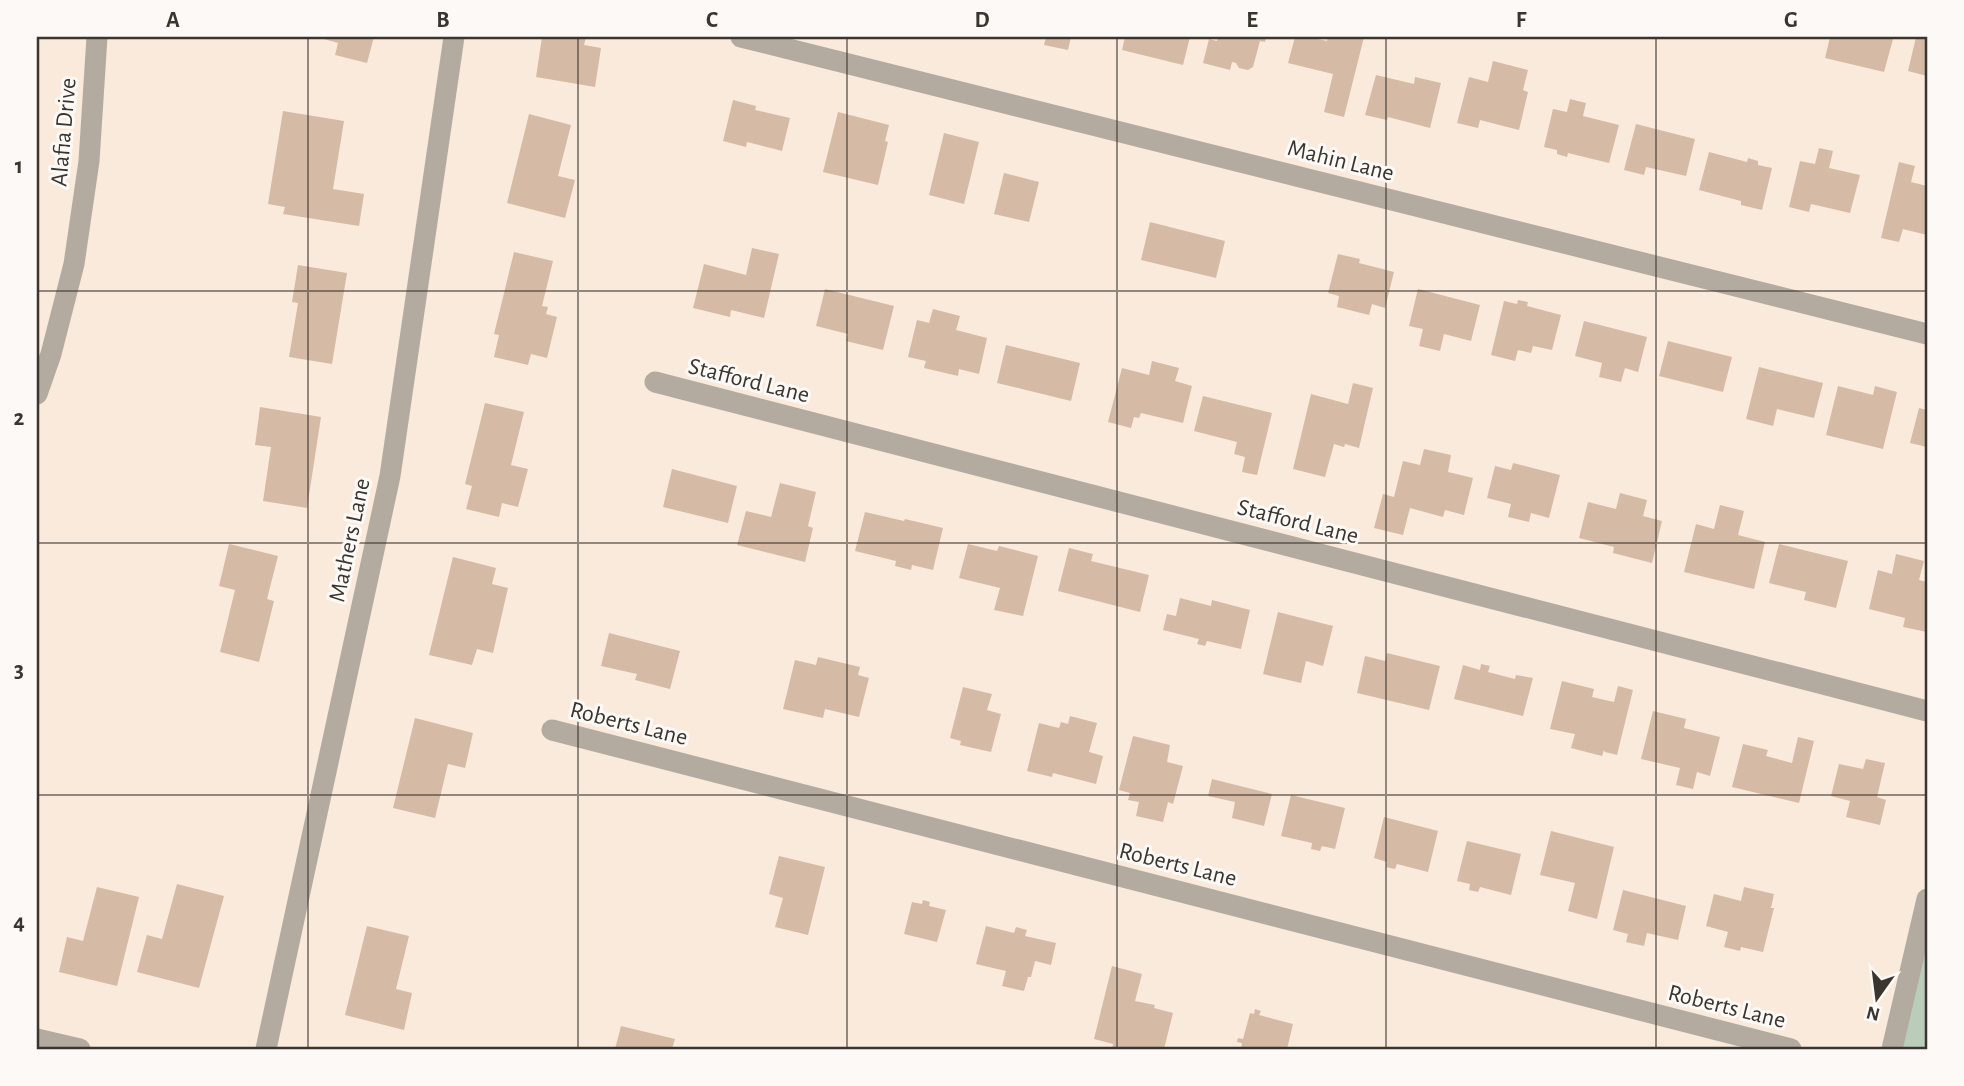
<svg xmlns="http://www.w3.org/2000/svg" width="1964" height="1086" font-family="'Alegreya Sans',sans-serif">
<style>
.green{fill:#bacdba}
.building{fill:#d5bba5}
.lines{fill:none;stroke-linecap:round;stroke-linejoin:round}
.minor{stroke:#b4aba0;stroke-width:21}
.grid{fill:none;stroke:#3b352f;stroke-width:2;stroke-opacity:0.55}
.labels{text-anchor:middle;stroke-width:6;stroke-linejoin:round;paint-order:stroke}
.street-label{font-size:24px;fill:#3b352f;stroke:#fdf9f7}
.neatline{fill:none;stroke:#3b352f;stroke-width:2.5}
.grid-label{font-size:23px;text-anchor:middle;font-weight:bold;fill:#3b352f}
</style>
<rect width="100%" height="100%" fill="#faeadb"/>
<!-- green -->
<path class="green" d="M1927,915V1049H1894Z"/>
<!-- building -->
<path class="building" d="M317,37H374L367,63L335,55L338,43Z
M542,37H586L584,45L601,48L595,87L536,77Z
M1046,37H1071L1068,50L1044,45Z
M1125,37H1190L1183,65L1122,50Z
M1218,37H1266L1265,42L1260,41L1253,67L1248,70L1239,68L1236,63L1232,62L1230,70L1203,63L1209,39L1217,41Z
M1295,37H1309L1327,41L1328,37H1364L1344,117L1324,112L1333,74L1288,63Z
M1830,37H1885L1893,39L1884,72L1825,58Z
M1916,37L1927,38V76L1908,71Z
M1493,61L1528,70L1523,90L1528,92L1519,130L1480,120L1478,128L1457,123L1469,77L1488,82Z
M1376,75L1414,84L1415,77L1441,83L1430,128L1388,117L1387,120L1365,115Z
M1570,99L1586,103L1583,116L1619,125L1609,163L1568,153L1567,157L1557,154V150L1544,147L1553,109L1567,112Z
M733,100L756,106L755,110L790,118L782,151L747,142L746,147L723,141Z
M283,111L344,121L333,189L364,194L359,226L283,214L285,207L268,204Z
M838,112L889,125L885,141L888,142L878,185L823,172Z
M529,114L571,125L558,176L575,180L565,218L507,203Z
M1636,124L1695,139L1686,176L1646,167L1644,175L1624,170Z
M944,133L979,142L964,204L929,195Z
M1819,148L1833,151L1829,168L1860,175L1850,213L1811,204L1809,212L1789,207L1800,161L1815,164Z
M1709,152L1747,162L1748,158L1758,161V165L1772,168L1762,210L1741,205V201L1699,190Z
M1899,162L1915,166L1911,182L1927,186V235L1903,229L1899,242L1881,238Z
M1004,173L1039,182L1029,222L994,214Z
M1150,222L1225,241L1216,278L1141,260Z
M752,248L779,254L764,318L731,310L730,317L693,308L704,264L746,275Z
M514,252L553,261L542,306L548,307L546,314L557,317L547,358L531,354L528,365L494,357L499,335L494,334Z
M1338,254L1360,259L1359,263L1394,272L1385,308L1372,304L1369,315L1337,307L1339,296L1328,293Z
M298,265L347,273L332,364L289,357L298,303L292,302Z
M825,289L894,306L883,350L846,341L848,334L816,326Z
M1418,289L1480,305L1471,341L1444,334L1440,351L1419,346L1423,329L1409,326Z
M1518,300L1528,302L1527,306L1561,315L1552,350L1533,346L1531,353L1518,350L1515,361L1491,355L1504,301L1517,304Z
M933,309L960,316L956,330L987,338L979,374L959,369L958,376L924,368L926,361L908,357L917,320L929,323Z
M1584,321L1647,337L1638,372L1625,368L1621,382L1599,377L1602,363L1575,356Z
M1668,341L1732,357L1723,392L1659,376Z
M1006,345L1080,363L1071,401L997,383Z
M1152,361L1179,368L1175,381L1192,386L1183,423L1141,413L1139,418L1134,417L1131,428L1108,422L1122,368L1149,375Z
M1759,367L1823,383L1814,418L1777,409L1773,426L1746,419Z
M1353,383L1373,388L1359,448L1345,444L1344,447L1334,444L1325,477L1293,469L1311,394L1348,404Z
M1838,386L1873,395L1875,386L1897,392L1883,449L1826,435Z
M1203,396L1272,413L1257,475L1242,472L1245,457L1234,454L1237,442L1194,431Z
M485,403L524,412L511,465L528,469L518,507L502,503L499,517L466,509L472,486L465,484Z
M260,407L321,417L307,508L263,501L271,447L255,445Z
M1919,408L1927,410V447L1910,443Z
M1424,449L1451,455L1448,472L1473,478L1464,515L1445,510L1443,517L1410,508L1403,535L1374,528L1383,494L1394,497L1403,461L1420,465Z
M1513,463L1560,475L1549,518L1531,513L1529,522L1508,517L1511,504L1487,498L1495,466L1511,470Z
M672,469L737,486L728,523L663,507Z
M780,483L816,492L808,526L813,528L805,562L737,545L746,511L771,517Z
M1620,493L1647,500L1643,516L1662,521L1652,563L1613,553L1614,547L1579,538L1588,502L1616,509Z
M1720,505L1744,511L1738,535L1765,542L1754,589L1684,572L1696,524L1714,529Z
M865,512L904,521L905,519L943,528L933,570L912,565L911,570L895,566L896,561L855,551Z
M229,544L278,556L267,599L274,601L259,662L220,652L235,590L219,586Z
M968,544L997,551L999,546L1038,556L1023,616L994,610L1000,588L959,578Z
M1779,544L1848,561L1836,608L1804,600L1806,592L1769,583Z
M1069,548L1093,554L1091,561L1149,575L1140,612L1058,591Z
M1896,554L1924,561L1919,580L1927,582V632L1903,627L1905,618L1869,609L1878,570L1892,574Z
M453,557L496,568L492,584L508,588L493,653L477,649L472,665L429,655Z
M1180,598L1211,606L1212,600L1250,610L1241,649L1207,641L1205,646L1197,644L1199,639L1163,630L1167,614L1176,616Z
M1278,612L1333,626L1323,666L1306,661L1301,683L1263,674Z
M609,633L680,651L670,689L635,680L637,674L601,666Z
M1387,653L1440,666L1429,710L1357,693L1365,656L1385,661Z
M818,657L860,667L858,675L869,678L859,717L825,709L823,718L783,709L795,660L816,665Z
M1481,664L1490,666L1488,672L1515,679L1516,675L1533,678L1523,716L1454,699L1463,665L1480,670Z
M1562,681L1594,689L1592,697L1614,702L1618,686L1633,690L1617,755L1605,752L1604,750L1602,756L1571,748L1575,734L1550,729Z
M963,687L992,694L987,710L1001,714L991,752L960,745L961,741L950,738Z
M1653,711L1686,719L1684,728L1720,737L1710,776L1697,772L1693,789L1676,785L1680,768L1641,759Z
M1070,716L1097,723L1089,752L1103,756L1096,784L1053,773L1052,777L1027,771L1039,723L1059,728L1061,722L1068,724Z
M415,718L473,733L465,768L448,764L435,818L393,808Z
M1133,736L1170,745L1167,762L1183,766L1173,804L1168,802L1163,822L1136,816L1139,802L1128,800L1130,793L1119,790Z
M1798,737L1814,741L1799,803L1732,787L1743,744L1768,750L1766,756L1792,763Z
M1866,759L1885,763L1877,797L1886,800L1880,825L1846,817L1850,801L1831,796L1839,764L1863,769Z
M1212,779L1272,794L1264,826L1232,818L1235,802L1208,796Z
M1291,795L1345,808L1335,849L1322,846L1320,851L1311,849L1312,843L1281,836Z
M1384,817L1438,831L1428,872L1397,864L1395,869L1386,867L1387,862L1374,858Z
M1551,831L1614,847L1597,919L1568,911L1575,883L1540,875Z
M1467,841L1521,854L1511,895L1480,887L1478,892L1469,890L1470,884L1457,881Z
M779,856L825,867L808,935L775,927L783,898L769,894Z
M177,884L224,896L199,988L137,972L147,935L162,939Z
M97,887L139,897L117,986L59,972L67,937L83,941Z
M1744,887L1774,894L1771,908H1774L1763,952L1741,947L1740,951L1724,947L1728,932L1706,926L1714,894L1741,901Z
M1623,890L1686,906L1678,940L1647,933L1644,946L1626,942L1628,934L1613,930Z
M923,900L930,902L929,906L946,910L937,942L904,934L912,902L922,904Z
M367,926L409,936L396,989L412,993L404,1030L345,1015Z
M986,926L1014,933L1016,927L1027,930L1025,936L1056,943L1051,965L1035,961L1031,977H1028L1024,991L1002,986L1006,971L976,964Z
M1112,966L1142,974L1135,1001L1155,1005L1154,1008L1173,1013L1164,1049H1112L1113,1044L1094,1039Z
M1255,1009L1261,1011L1259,1015L1293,1024L1287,1049H1241L1242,1043L1237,1042L1238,1038L1243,1039L1250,1013L1254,1014Z
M621,1026L675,1039L672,1049H615Z"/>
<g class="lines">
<!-- minor -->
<path class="minor" d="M741,37L1927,334
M655,382L1927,711
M37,394L51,354L74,264L89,161L97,37
M552,730L1791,1049
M37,1039L80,1049
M266,1049L390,476L454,37
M1892,1049L1927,899"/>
</g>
<!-- grid -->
<path class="grid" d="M308,37V1049M578,37V1049M847,37V1049M1117,37V1049M1386,37V1049M1656,37V1049M37,291H1927M37,543H1927M37,795H1927"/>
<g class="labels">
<!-- street labels -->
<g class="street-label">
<text transform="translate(63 132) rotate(-85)" y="8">Alafia Drive</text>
<text transform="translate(1341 160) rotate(14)" y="8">Mahin Lane</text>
<text transform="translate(749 380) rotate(14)" y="8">Stafford Lane</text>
<text transform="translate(1298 521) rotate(14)" y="8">Stafford Lane</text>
<text transform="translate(349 540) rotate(-78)" y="8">Mathers Lane</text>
<text transform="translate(629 723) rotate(14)" y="8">Roberts Lane</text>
<text transform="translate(1178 864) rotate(14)" y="8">Roberts Lane</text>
<text transform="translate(1727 1006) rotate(14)" y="8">Roberts Lane</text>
</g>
</g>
<!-- border -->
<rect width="1964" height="1086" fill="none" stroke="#fdf9f7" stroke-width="77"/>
<!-- north arrow -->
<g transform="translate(1877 998) rotate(194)" stroke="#fdf9f7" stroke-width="5" paint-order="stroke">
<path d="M0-5L12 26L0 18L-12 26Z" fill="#3b352f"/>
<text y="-10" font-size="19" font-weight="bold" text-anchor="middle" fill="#3b352f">N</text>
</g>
<rect x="38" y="38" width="1888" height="1010" class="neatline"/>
<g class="grid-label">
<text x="173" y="27">A</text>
<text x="443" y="27">B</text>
<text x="712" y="27">C</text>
<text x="982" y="27">D</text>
<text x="1252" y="27">E</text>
<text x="1521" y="27">F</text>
<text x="1791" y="27">G</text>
<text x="19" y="173">1</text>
<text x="19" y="425">2</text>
<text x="19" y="677">3</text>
<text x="19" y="929">4</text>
</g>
</svg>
